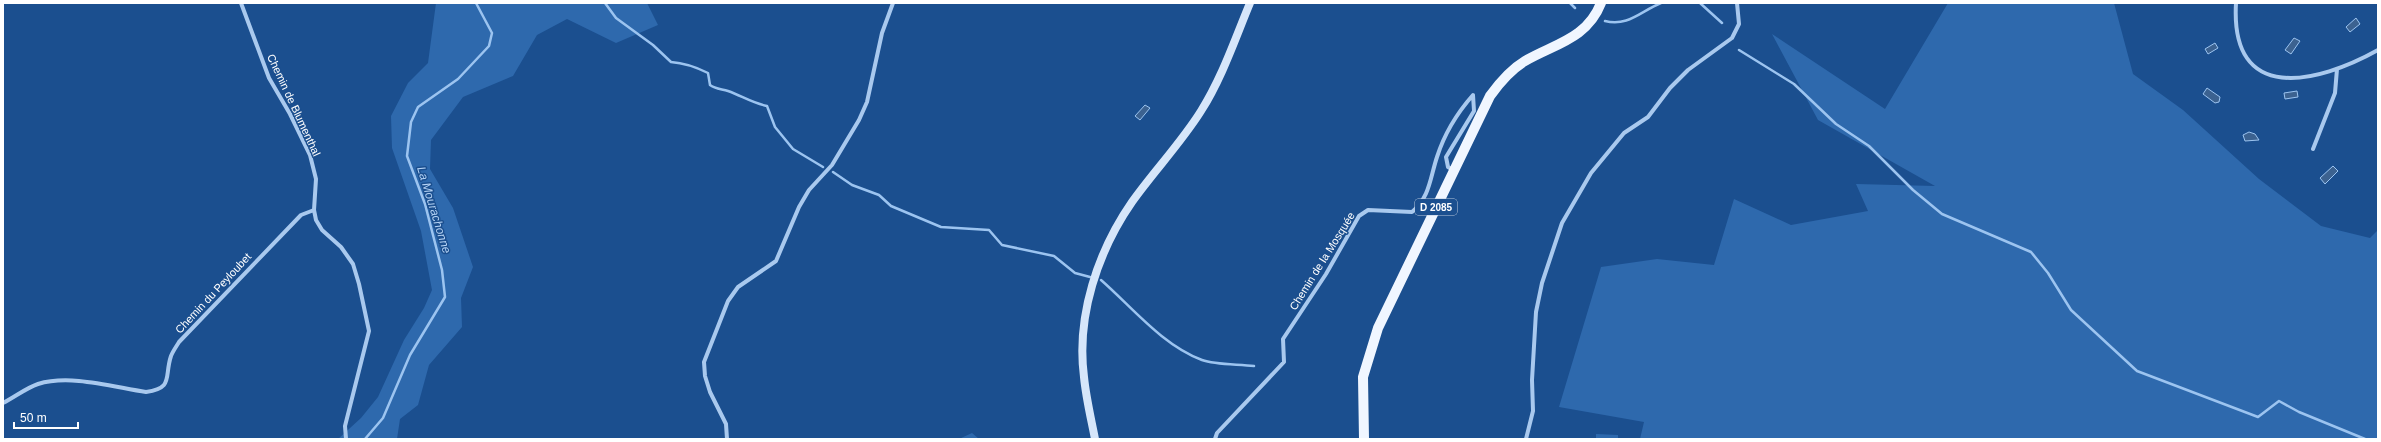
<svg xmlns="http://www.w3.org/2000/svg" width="2381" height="442" font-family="Arial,sans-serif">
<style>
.green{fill:#2e69ad}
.water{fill:#3c6290;stroke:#9cc4f0}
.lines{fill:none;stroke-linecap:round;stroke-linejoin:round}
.stream{stroke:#9cc4f0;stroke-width:2.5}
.minor{stroke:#a9c9ee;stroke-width:4}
.secondary{stroke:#d6e6fa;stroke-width:8}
.primary{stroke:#f0f6ff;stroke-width:10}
.labels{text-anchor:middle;stroke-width:3;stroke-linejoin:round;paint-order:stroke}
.shield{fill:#1b4f8f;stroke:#bbcadd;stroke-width:1}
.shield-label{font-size:10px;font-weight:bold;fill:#fff}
.street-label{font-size:11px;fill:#fff;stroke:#1b4f8f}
.water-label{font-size:12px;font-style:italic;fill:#b5d3f5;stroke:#1b4f8f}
</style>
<rect width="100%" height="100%" fill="#1b4f8f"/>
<!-- green -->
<path class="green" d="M436,3H647L658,25L616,43L567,19L537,35L513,76L463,97L431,140L430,169L453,208L473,267L461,298L462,327L429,365L418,405L400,419L397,439H338L361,418L378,397L404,340L424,308L432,290L421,231L392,148L391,116L408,83L428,63Z
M1948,3H2114L2133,74L2183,110L2259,179L2321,226L2370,238L2378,230V439H1640L1644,422L1559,407L1601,267L1657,259L1714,265L1734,199L1791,225L1868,211L1856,184L1935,186L1818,120L1772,34L1885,109Z
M972,433L979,439H959Z
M1596,434L1618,435V439H1596Z"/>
<!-- water -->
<path class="water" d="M2356,18L2360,24L2350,32L2346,27Z
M2294,38L2300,41L2291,54L2285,50Z
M2215,43L2218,48L2208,54L2205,49Z
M2207,88L2220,97L2219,102L2215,103L2203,94Z
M2297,91L2298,97L2285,99L2284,93Z
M1145,105L1150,108L1140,120L1135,116Z
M2249,132L2255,134L2259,140L2245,141L2243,135Z
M2333,166L2338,171L2325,184L2320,178Z"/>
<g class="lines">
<!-- stream -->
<path class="stream" d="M605,3L616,18L653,45L671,62C685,63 696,67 708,73L710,85C715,89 722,89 728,91C742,96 752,103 767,106L775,127L793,149L823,167
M1570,3L1575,8
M1700,3L1722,23
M1605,21C1628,27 1641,11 1661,3
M1739,50L1794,84L1836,124L1869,146L1913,190L1942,214L2031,252L2048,273L2071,310L2137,371L2258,417L2279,401L2299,412L2365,439
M833,172L852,185L879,195L891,206L941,227L989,230L1002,245L1054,256L1075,273L1090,277
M1101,280C1132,307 1162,345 1202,360C1216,365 1239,364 1254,366
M365,439L383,418L410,355L445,297L442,270L425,204L407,156L411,122L418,107L458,79L489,46L492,33L476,3"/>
<!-- minor -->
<path class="minor" d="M241,3L269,78L290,114L310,155L316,179L314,210L316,220L322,230L341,247L353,264L359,284L369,331L345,426L346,439
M2236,3C2230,105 2317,84 2378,50
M2313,149L2335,93L2337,69
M3,403C15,397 26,388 38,384C70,374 113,387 146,392C174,388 164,377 171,356C173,351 176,347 179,342L301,215L314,210
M727,439L726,424L710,392L705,376L704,362L728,301L738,287L776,261L799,207L809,190L832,165L859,120L867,102L882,33L893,3
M1215,439L1217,433L1284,362L1283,339L1326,274L1359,216L1368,210L1412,212C1430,197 1430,178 1437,157C1444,135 1458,112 1473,95L1474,111L1446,157L1448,167L1453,170
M1526,439L1533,411L1532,380L1536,312L1542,283L1562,223L1591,173L1624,133L1648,117L1670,88L1688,70L1732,38L1739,24L1737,3"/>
<!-- secondary -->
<path class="secondary" d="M1095,439C1091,418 1086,398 1084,377C1076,316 1098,251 1132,202C1154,171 1181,143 1201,111C1222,78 1235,39 1250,3"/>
<!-- primary -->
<path class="primary" d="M1364,439L1363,377L1378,328L1490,96C1500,82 1510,70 1525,61C1554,44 1587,39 1601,3"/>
</g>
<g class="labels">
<!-- shield labels -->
<rect class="shield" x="1415" y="199" width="42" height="16" rx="3"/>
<g class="shield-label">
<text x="1436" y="211">D 2085</text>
</g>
<!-- street labels -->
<g class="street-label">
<text transform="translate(294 105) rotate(65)" y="4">Chemin de Blumenthal</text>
<text transform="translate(1322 261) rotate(-58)" y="4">Chemin de la Mosquée</text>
<text transform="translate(213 293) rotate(-47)" y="4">Chemin du Peyloubet</text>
</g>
<!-- water labels -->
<g class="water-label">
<text transform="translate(434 210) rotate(73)" y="4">La Mourachonne</text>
</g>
</g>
<!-- border -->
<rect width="2381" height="442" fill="none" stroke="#ffffff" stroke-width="8"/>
<!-- scale -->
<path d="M14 422v6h64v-6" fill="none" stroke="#ffffff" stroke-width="2"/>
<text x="20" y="422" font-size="12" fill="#ffffff" stroke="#1b4f8f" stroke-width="3" paint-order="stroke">50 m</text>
</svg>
